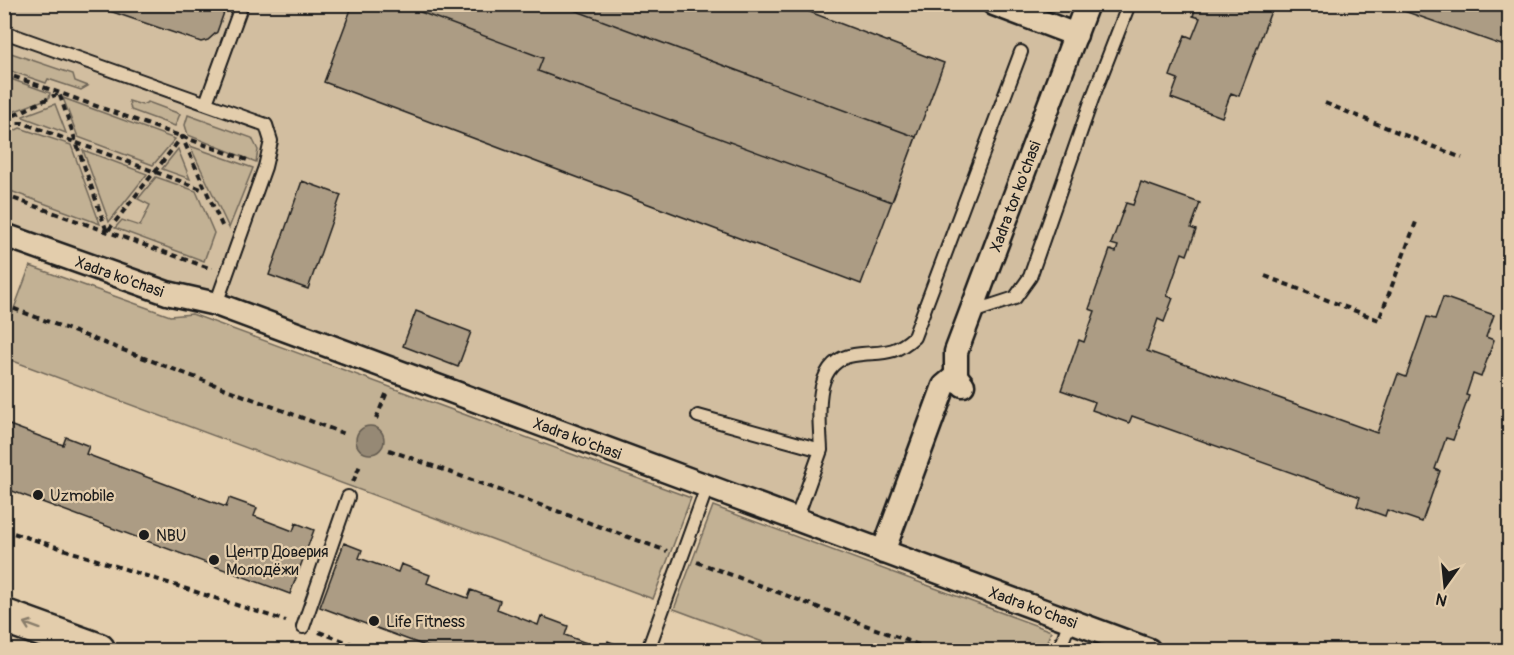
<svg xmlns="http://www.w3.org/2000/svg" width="1514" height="655" font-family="Pangolin,sans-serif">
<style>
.built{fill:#d2bea0}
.green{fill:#c2b194;stroke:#6f6658;stroke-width:1.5}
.water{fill:#968975;stroke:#655d51;stroke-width:1.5}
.building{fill:#ac9c84;stroke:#1c1c1c;stroke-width:1.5}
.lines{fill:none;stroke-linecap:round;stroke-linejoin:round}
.lane-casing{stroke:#1c1c1c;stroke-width:16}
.street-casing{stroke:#1c1c1c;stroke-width:27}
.primary-casing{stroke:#1c1c1c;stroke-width:38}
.path{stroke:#1c1c1c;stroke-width:4;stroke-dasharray:6 4.5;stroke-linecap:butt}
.lane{stroke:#e3cdac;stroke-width:12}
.street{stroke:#e3cdac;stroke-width:22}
.primary{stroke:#e3cdac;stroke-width:33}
.oneway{stroke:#897d6b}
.poi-dot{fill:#1c1c1c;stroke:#e3cdac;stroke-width:2}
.labels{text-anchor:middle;stroke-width:4.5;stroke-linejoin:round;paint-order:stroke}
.street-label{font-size:16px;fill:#1c1c1c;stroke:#e3cdac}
.poi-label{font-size:16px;fill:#1c1c1c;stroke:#e3cdac;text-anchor:start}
</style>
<rect width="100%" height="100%" fill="#e3cdac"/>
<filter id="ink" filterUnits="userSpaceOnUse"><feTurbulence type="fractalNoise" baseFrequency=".0167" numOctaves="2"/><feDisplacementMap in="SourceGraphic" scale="12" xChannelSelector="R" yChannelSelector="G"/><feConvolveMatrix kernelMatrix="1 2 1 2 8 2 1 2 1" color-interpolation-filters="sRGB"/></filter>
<g filter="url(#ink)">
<!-- built -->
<path class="built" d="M4,5H1509V650H1184L5,222Z"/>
<!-- green -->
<path class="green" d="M5,51L73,74L75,81L88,86L81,90L48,79L46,83L5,69Z
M5,77L50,93L49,98L10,113L5,112Z
M63,98L175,139L153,165L78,137Z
M129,101L142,105L148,102L180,114L175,126L131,110Z
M55,104L66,133L23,117V116Z
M188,115L252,138L258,150L256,162L188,135L185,125Z
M20,128L71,145L100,224L5,189V174L10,160L5,158V135Z
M190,146L253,168L229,228Z
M178,149L190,179L162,169Z
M83,150L147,174L109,222Z
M156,177L196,191L214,233L204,261L115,228L122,220L140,226L150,205L138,199Z
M30,266L170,316L192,314L691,498L653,599L5,358L4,335Z
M713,506L1051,631L1044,650H784L674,609Z"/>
<!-- water -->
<path class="water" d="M356 440a14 14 0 1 1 28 0a14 14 0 1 1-28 0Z"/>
<!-- building -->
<path class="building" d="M89,4H227L217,32L208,40L201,42Z
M353,4H789L944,63L861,284L324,82Z
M399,4H558L916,137L892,202L538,71L543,58Z
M1197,4H1267L1265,9L1271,11L1239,96L1231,93L1222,117L1171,98L1178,79L1170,76L1185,35L1192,38L1200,18L1193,16Z
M1406,4H1510V48L1404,11Z
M302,181L341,195L308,289L269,275Z
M1141,182L1200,203L1191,228L1196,230L1187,255L1182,253L1167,296L1173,298L1164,322L1158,319L1147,351L1377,433L1398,374L1406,377L1427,317L1435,319L1443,297L1494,315L1486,337L1494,340L1481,377L1473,374L1466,395L1469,396L1453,440L1446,438L1435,469L1440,471L1422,522L1387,510L1385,516L1357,506L1360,497L1132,416L1129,423L1092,410L1095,402L1061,390L1079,340L1084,342L1095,311L1089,309L1110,250L1116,252L1118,246L1111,244L1126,203L1133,205Z
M416,311L471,332L458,367L403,346Z
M4,423L63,445L66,437L89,446L86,454L226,507L229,498L257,508L254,516L293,531L296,523L314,530L290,594L4,488Z
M344,543L362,550L359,558L398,572L401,564L430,575L427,583L468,598L471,590L500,601L497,609L538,625L541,616L568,626L565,635L605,650L608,641L623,647L621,650H436L320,607Z"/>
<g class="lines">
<!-- lane casing -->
<g class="lane-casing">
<path id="lane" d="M4,32L266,125L271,141L265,167L216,304
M206,103L242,4
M972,312L1015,298L1030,277L1092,99L1129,4
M698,416L821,450L796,520
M821,450C820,420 810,361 854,355C880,351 892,357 914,337L1021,52
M303,627L348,497
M648,650L707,487
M1059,650L1070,621"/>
</g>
<!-- street casing -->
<g class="street-casing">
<g id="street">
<path d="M994,4L1076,35"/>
<path id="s1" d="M4,235L167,293L216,304L1149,650"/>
<path id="s2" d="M963,385L956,376V352L1087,4"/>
<path d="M883,552L944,386L956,376"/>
</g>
</g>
<!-- primary casing -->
<g class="primary-casing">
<path id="primary" d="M4,616L98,650"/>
</g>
<!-- path -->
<path class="path" d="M4,73L250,161
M1325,103L1462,158
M5,120L59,93L107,232L182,137L224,230
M7,123H23L204,190
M4,130L7,123
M4,195L212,269
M1265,276L1379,320L1416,222
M4,305L345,434
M376,419L387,392
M389,450L667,551
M353,482L361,463
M4,530L286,621
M697,562L932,650
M319,632L368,650"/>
<!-- lane -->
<use href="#lane" class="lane"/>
<!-- street -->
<use href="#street" class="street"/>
<!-- primary -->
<use href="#primary" class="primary"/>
</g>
<!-- one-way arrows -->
<defs><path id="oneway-shaft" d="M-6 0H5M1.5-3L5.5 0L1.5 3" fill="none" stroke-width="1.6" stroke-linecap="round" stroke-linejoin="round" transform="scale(1.5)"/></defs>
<use class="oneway" href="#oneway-shaft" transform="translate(32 626) rotate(-160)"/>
</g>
<!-- markers -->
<g class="poi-dot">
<circle cx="38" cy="495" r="6"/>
<circle cx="144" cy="535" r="6"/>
<circle cx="214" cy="560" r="6"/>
<circle cx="374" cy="621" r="6"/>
</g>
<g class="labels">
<!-- street labels -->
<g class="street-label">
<text dy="6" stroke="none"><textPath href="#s2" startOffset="202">Xadra tor ko'chasi</textPath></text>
<text dy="6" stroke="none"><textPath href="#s1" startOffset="123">Xadra ko'chasi</textPath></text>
<text dy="6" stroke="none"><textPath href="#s1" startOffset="609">Xadra ko'chasi</textPath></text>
<text dy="6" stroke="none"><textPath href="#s1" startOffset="1095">Xadra ko'chasi</textPath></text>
</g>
<!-- poi labels -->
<g class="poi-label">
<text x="50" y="501">Uzmobile</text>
<text x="156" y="541">NBU</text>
<text x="226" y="557">Центр Доверия<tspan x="226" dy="18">Молодёжи</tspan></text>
<text x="386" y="627">Life Fitness</text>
</g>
</g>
<!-- margin -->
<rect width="1514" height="655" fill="none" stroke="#e3cdac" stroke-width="24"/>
<rect x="12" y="12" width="1490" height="631" fill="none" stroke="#1c1c1c" stroke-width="2" filter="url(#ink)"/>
<!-- north arrow -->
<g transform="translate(1445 586) rotate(195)" stroke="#e3cdac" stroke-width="4.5" paint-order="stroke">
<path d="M0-4.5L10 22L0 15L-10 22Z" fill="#1c1c1c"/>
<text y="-9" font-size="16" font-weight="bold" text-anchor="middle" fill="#1c1c1c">N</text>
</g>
</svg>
